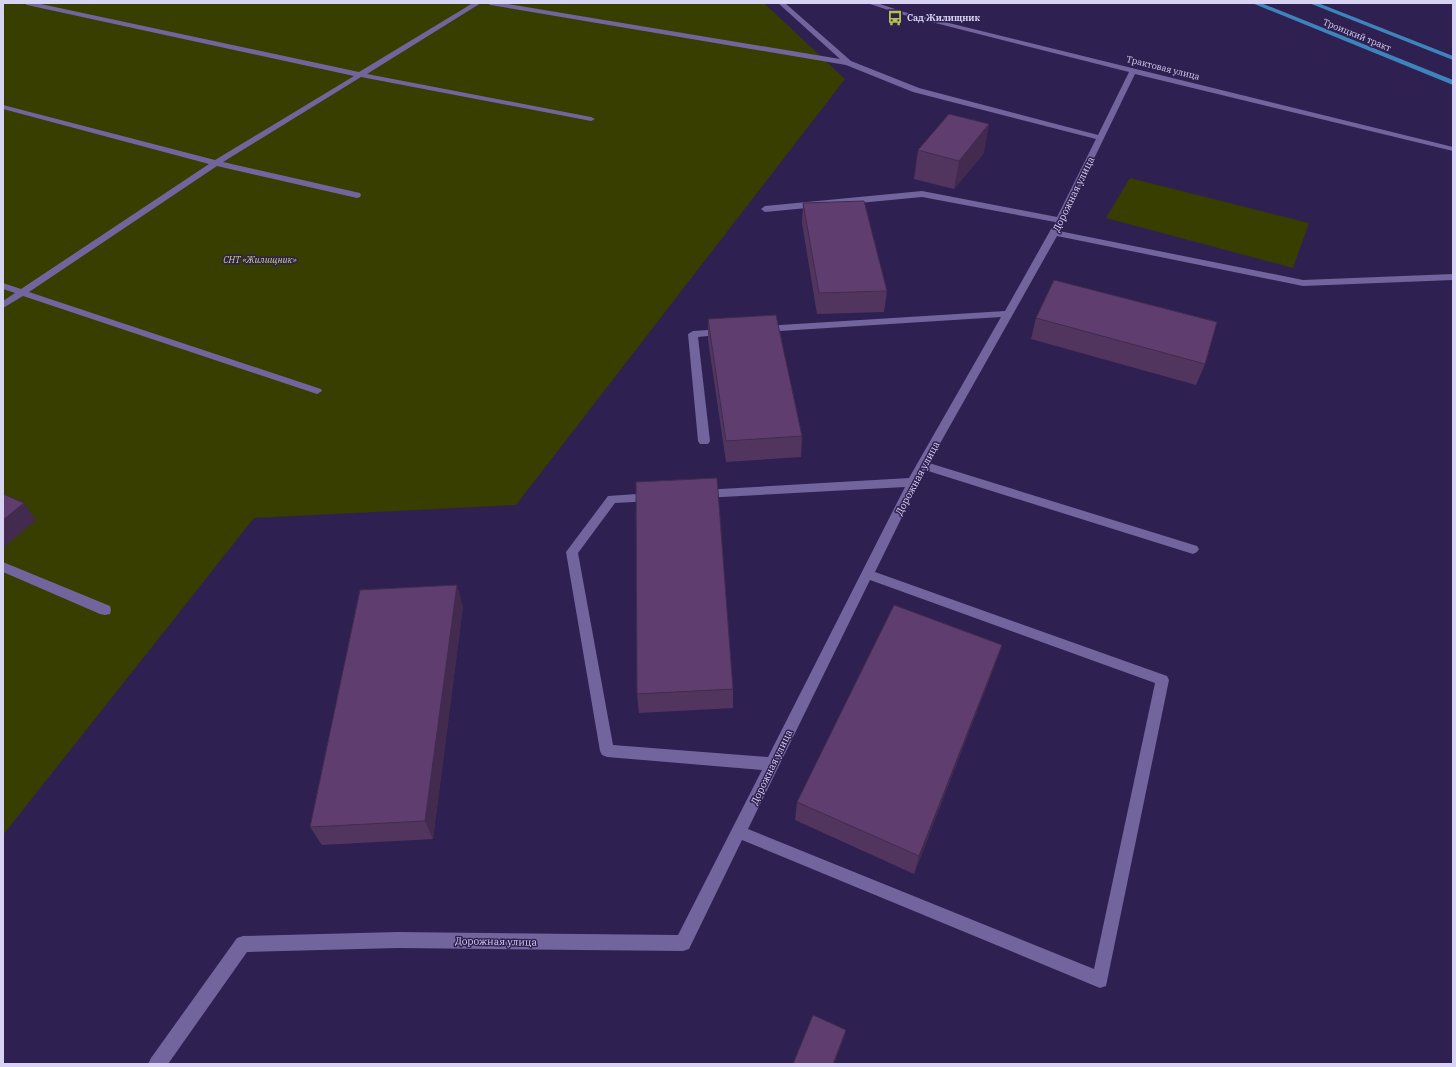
<svg xmlns="http://www.w3.org/2000/svg" width="1456" height="1067" font-family="'IBM Plex Serif',serif">
<style>
.green{fill:#383d00}
.lines{fill:none;stroke-linecap:round;stroke-linejoin:round}
.minor{fill:#72649d;fill-rule:evenodd}
.major{fill:#3e84bc;fill-rule:evenodd}
.wall{fill:#52355f}
.shaded-wall{fill:#422b4e}
.building{fill:#5f3e6f;stroke:#422b4e}
.labels{text-anchor:middle;stroke-width:3;stroke-linejoin:round;paint-order:stroke}
.far-poi-label{font-size:9px;font-weight:bold;fill:#d9d3f3;stroke:#2f2052;text-anchor:start}
.far-street-label{font-size:9px;fill:#d9d3f3;stroke:#2f2052}
.far-park-label{font-size:9px;font-style:italic;fill:#ccd86d;stroke:#2f2052}
.street-label{font-size:10px;fill:#d9d3f3;stroke:#2f2052}
</style>
<rect width="100%" height="100%" fill="#2f2052"/>
<!-- green -->
<path class="green" d="M3,3H764L845,79L516,505L254,518L3,835Z
M1130,178L1309,223L1293,268L1106,218Z"/>
<g class="lines">
<!-- minor -->
<path class="minor" d="M24,3H36L359,72L473,3H481L367,74L591,117L595,119L591,121L361,77L223,162L360,193L361,195L360,197L357,198L217,166L29,292L321,389L322,391L317,394L23,296L3,308V301L15,293L3,289V283L21,289L209,164L3,109V105L215,160L354,76L27,5Z
M487,3H502L840,59L778,3H785L851,61L919,88L1098,135L1129,72L900,14L867,3H877L904,12L1453,147V151L1135,74L1059,231L1303,280L1453,274V280L1303,286L1057,236L929,463L1197,546L1199,549L1197,552L1193,554L925,470L875,572L1167,676L1169,680L1106,986L1100,988L742,840L689,949L683,951L398,948L247,952L168,1064H148L151,1058L237,938L243,936L398,932L678,935L762,770L607,757L602,755L600,751L566,552L608,496L652,493L656,494L658,497L656,500L652,501L615,503L578,553L613,745L768,757L905,487L703,498L699,497L697,494L699,491L703,490L909,478L1001,317L764,332L759,329L764,326L1005,311L1055,222L922,197L765,212L761,209L765,206L922,191L1057,217L1096,139L913,92L846,65L490,5ZM870,580L1155,683L1094,969L748,829Z
M723,329L727,330L728,332L727,334L698,337L710,441L708,444H700L698,441L688,334L693,331Z
M3,562L110,606L111,610L110,614L105,615L100,614L3,572Z"/>
<!-- major -->
<path class="major" d="M1252,3H1261L1453,80V85Z
M1309,3H1318L1453,56V60Z"/>
</g>
<!-- wall -->
<path class="wall" d="M918,150L984,153L954,189L914,179Z
M803,203L887,291L884,312L817,314L802,223Z
M1036,318L1205,364L1196,385L1031,339Z
M708,319L802,436L801,457L726,462L708,340Z
M463,606L433,839L322,845L310,827Z
M995,665L914,874L795,820L797,802Z
M733,689V708L639,713L637,694Z"/>
<!-- shaded-wall -->
<path class="shaded-wall" d="M989,124L984,153L954,189L959,161Z
M24,503L36,520L3,548V520Z
M457,585L463,606L433,839L425,821Z
M1002,645L995,665L914,874L919,856Z
M846,1030L844,1038L834,1064H833Z"/>
<!-- building -->
<path class="building" d="M949,114L989,124L959,161L918,150Z
M864,201L887,291L819,293L803,203Z
M1054,280L1217,322L1205,364L1036,318Z
M776,315L802,436L726,441L708,319Z
M717,478L733,689L637,694L636,482Z
M3,494L24,503L3,520Z
M457,585L425,821L310,827L360,590Z
M894,605L1002,645L919,856L797,802Z
M813,1015L846,1030L833,1064H793Z"/>
<!-- icons -->
<defs>
<g id="bus-bare" transform="scale(1.2)"><path d="M-5-6H5V4H4V6H2V4H-2V6H-4V4H-5ZM-3.5-4V0h7V-4ZM-3.5 1.2v1.5H-2V1.2ZM2 1.2v1.5H3.5V1.2Z" fill="#b6c149" stroke="#2f2052" stroke-width="2.5" paint-order="stroke"/></g>
</defs>
<g fill-rule="evenodd">
<use href="#bus-bare" x="895" y="18"/>
</g>
<g class="labels">
<!-- far-poi labels -->
<g class="far-poi-label">
<text x="907" y="21">Сад Жилищник</text>
</g>
<!-- far-street labels -->
<g class="far-street-label">
<text transform="translate(1357 35) rotate(22)" y="3">Троицкий тракт</text>
<text transform="translate(1163 68) rotate(14)" y="3">Трактовая улица</text>
</g>
<!-- far-park labels -->
<g class="far-park-label">
<text x="260" y="263">СНТ «Жилищник»</text>
</g>
<!-- street labels -->
<g class="street-label">
<text transform="translate(1073 194) rotate(-64)" y="4">Дорожная улица</text>
<text transform="translate(917 478) rotate(-62)" y="4">Дорожная улица</text>
<text transform="translate(771 767) rotate(-64)" y="4">Дорожная улица</text>
<text transform="translate(496 941) rotate(1)" y="4">Дорожная улица</text>
</g>
</g>
<!-- border -->
<rect width="1456" height="1067" fill="none" stroke="#d9d3f3" stroke-width="8"/>
</svg>
